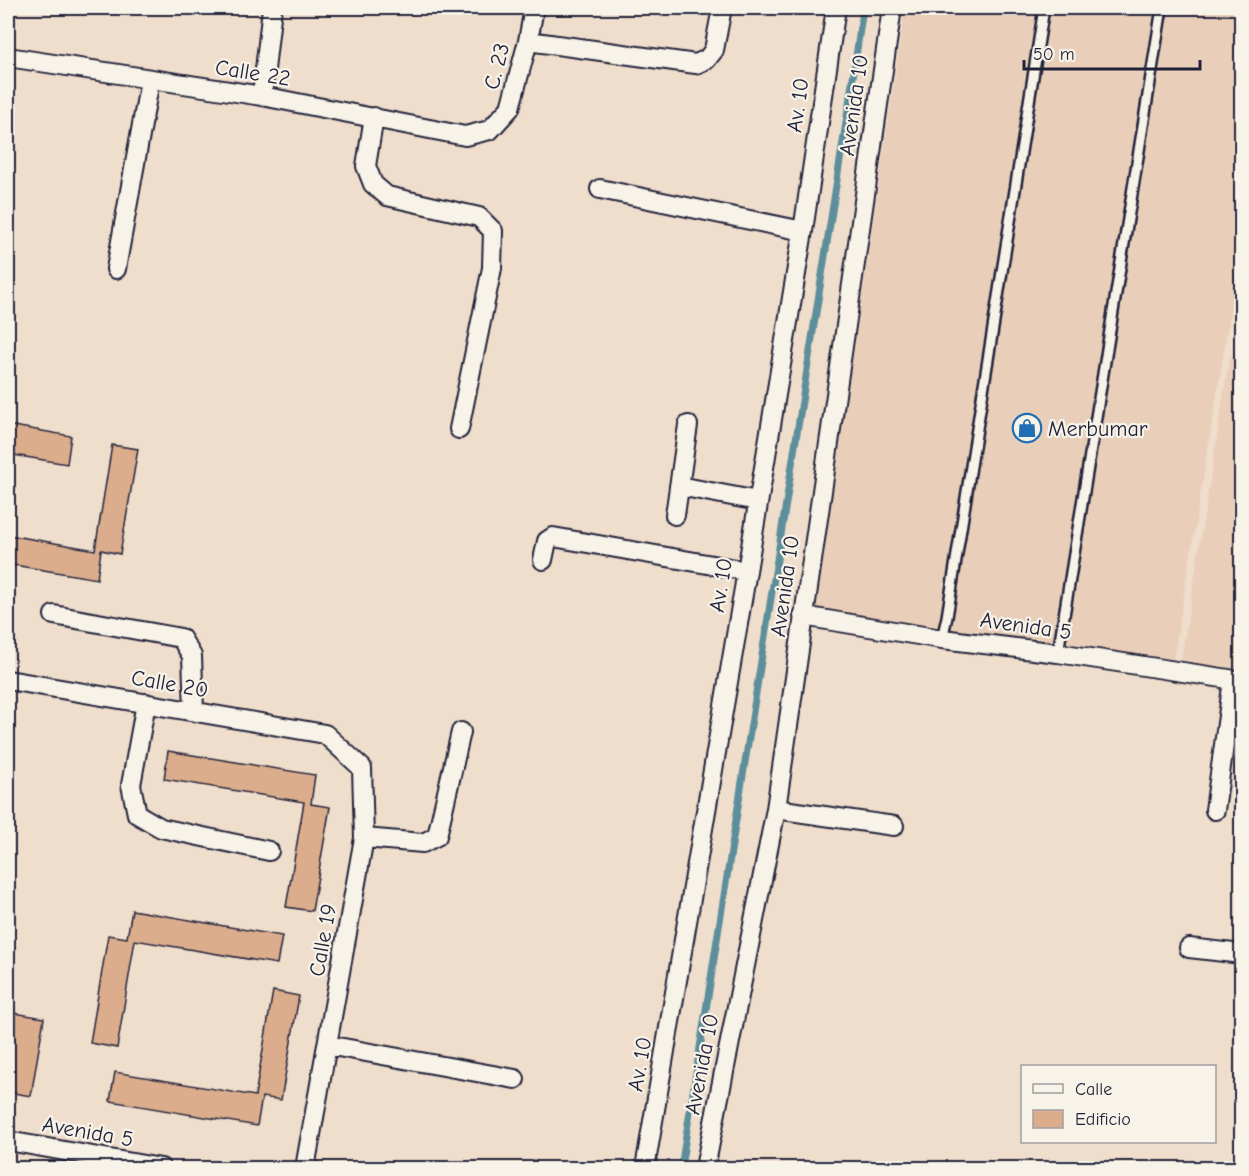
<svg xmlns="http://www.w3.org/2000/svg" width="1249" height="1176" font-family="'Comic Neue',sans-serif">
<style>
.built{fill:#e9cfb9}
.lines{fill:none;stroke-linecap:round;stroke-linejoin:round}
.stream{stroke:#5d8e9b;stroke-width:7}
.building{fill:#dbad8c;stroke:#22223b;stroke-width:1.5}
.service-casing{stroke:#22223b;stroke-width:14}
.minor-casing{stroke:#22223b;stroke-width:22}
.service{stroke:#f7f3e8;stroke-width:9}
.minor{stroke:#f7f3e8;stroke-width:18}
.labels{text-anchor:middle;stroke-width:4.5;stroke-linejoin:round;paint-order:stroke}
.street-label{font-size:22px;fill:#22223b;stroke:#f7f3e8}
.poi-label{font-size:22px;fill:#22223b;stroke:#f7f3e8;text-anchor:start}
</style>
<rect width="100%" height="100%" fill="#efdecc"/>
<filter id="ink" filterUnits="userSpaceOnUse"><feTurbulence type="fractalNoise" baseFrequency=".0167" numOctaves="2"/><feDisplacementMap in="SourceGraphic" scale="12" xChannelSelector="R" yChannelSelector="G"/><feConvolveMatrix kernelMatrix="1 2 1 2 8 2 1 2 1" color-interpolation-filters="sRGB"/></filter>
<g filter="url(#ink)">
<!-- built -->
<path class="built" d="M905,8H1241V248L1173,662L815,609Z
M1230,356L1242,357L1241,672L1181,660Z"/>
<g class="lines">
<!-- stream -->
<path class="stream" d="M681,1168L851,91L863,8"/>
</g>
<!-- building -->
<path class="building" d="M8,425L71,436L67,464L8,454Z
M112,445L138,449L120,554L101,550L97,579L8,564V535L95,550Z
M168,751L315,775L311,804L330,807L312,911L286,907L304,802L164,779Z
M132,910L282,936L277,964L135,940L117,1048L90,1043L108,935L127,938Z
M273,991L299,996L281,1100L262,1097L257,1126L110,1101L115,1072L255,1096Z
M8,1012L44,1018L31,1096L8,1092Z"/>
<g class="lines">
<!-- service casing -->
<g class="service-casing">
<path id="service" d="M942,639L947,617L1044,8
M1058,653L1162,8"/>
</g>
<!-- minor casing -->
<g class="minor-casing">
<path id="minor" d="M528,41L696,64L707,59L714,50L722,8
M8,57L262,96L465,136L490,130L510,108L528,41L534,8
M262,96L272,8
M374,117L366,166L373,184L387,196L479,217L493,231L492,268L459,429
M600,189L803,231
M116,269L150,80
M679,486L758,501
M675,515L688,425
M543,560L547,541L553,537L747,571
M54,615L181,638L192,656L194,711
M803,616L942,639L1058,653L1242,681
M8,680L325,734L362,768L364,838L305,1168
M146,703L131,785L137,814L161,828L269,851
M776,809L894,826
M1215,810L1233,680
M364,838L423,843L437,836L461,732
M1189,948L1242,954
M327,1045L515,1079
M8,1141L161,1168
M645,1168L747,571L803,231L836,8
M705,1168L776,809L892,8"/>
</g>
<!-- service -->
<use href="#service" class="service"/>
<!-- minor -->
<use href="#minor" class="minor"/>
</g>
</g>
<!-- icons -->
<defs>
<g id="shop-ring" transform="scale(1.5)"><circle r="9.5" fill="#f7f3e8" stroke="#1f6fb2" stroke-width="1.5"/><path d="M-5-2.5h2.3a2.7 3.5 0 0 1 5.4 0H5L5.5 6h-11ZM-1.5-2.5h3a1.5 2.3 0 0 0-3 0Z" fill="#1f6fb2"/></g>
</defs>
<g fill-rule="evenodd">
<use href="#shop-ring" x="1027" y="428"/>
</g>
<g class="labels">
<!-- street labels -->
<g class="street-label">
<text transform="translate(496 66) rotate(-76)" y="8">C. 23</text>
<text transform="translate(253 72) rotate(9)" y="8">Calle 22</text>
<text transform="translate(797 105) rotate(-82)" y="8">Av. 10</text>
<text transform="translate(853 105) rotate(-82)" y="8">Avenida 10</text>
<text transform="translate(720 585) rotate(-81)" y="8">Av. 10</text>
<text transform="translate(784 586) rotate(-82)" y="8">Avenida 10</text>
<text transform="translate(1026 625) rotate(8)" y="8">Avenida 5</text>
<text transform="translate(170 683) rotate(10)" y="8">Calle 20</text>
<text transform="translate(322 940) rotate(-80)" y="8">Calle 19</text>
<text transform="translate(639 1064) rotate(-80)" y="8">Av. 10</text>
<text transform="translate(701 1064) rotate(-79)" y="8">Avenida 10</text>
<text transform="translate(88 1131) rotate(10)" y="8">Avenida 5</text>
</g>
<!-- poi labels -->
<g class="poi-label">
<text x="1048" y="436">Merbumar</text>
</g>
</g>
<!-- margin -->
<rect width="1249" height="1176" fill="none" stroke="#f7f3e8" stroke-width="30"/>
<rect x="15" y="15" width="1219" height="1146" fill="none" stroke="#22223b" stroke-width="2" filter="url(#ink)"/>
<!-- legend -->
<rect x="1021" y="1065" width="195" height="78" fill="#f7f3e8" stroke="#a29fa3" stroke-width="1.5"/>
<rect x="1033" y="1084" width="30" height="9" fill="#f7f3e8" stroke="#a29fa3" stroke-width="1.5"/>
<text x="1075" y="1095" font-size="18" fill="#22223b">Calle</text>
<rect x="1033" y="1110" width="30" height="18" fill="#dbad8c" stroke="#a29fa3" stroke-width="1.5"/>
<text x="1075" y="1125" font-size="18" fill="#22223b">Edificio</text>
<!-- scale -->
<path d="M1024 60v9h176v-9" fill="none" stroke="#22223b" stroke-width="3"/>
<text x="1033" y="60" font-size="18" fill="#22223b" stroke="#f7f3e8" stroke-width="4.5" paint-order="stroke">50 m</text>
</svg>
